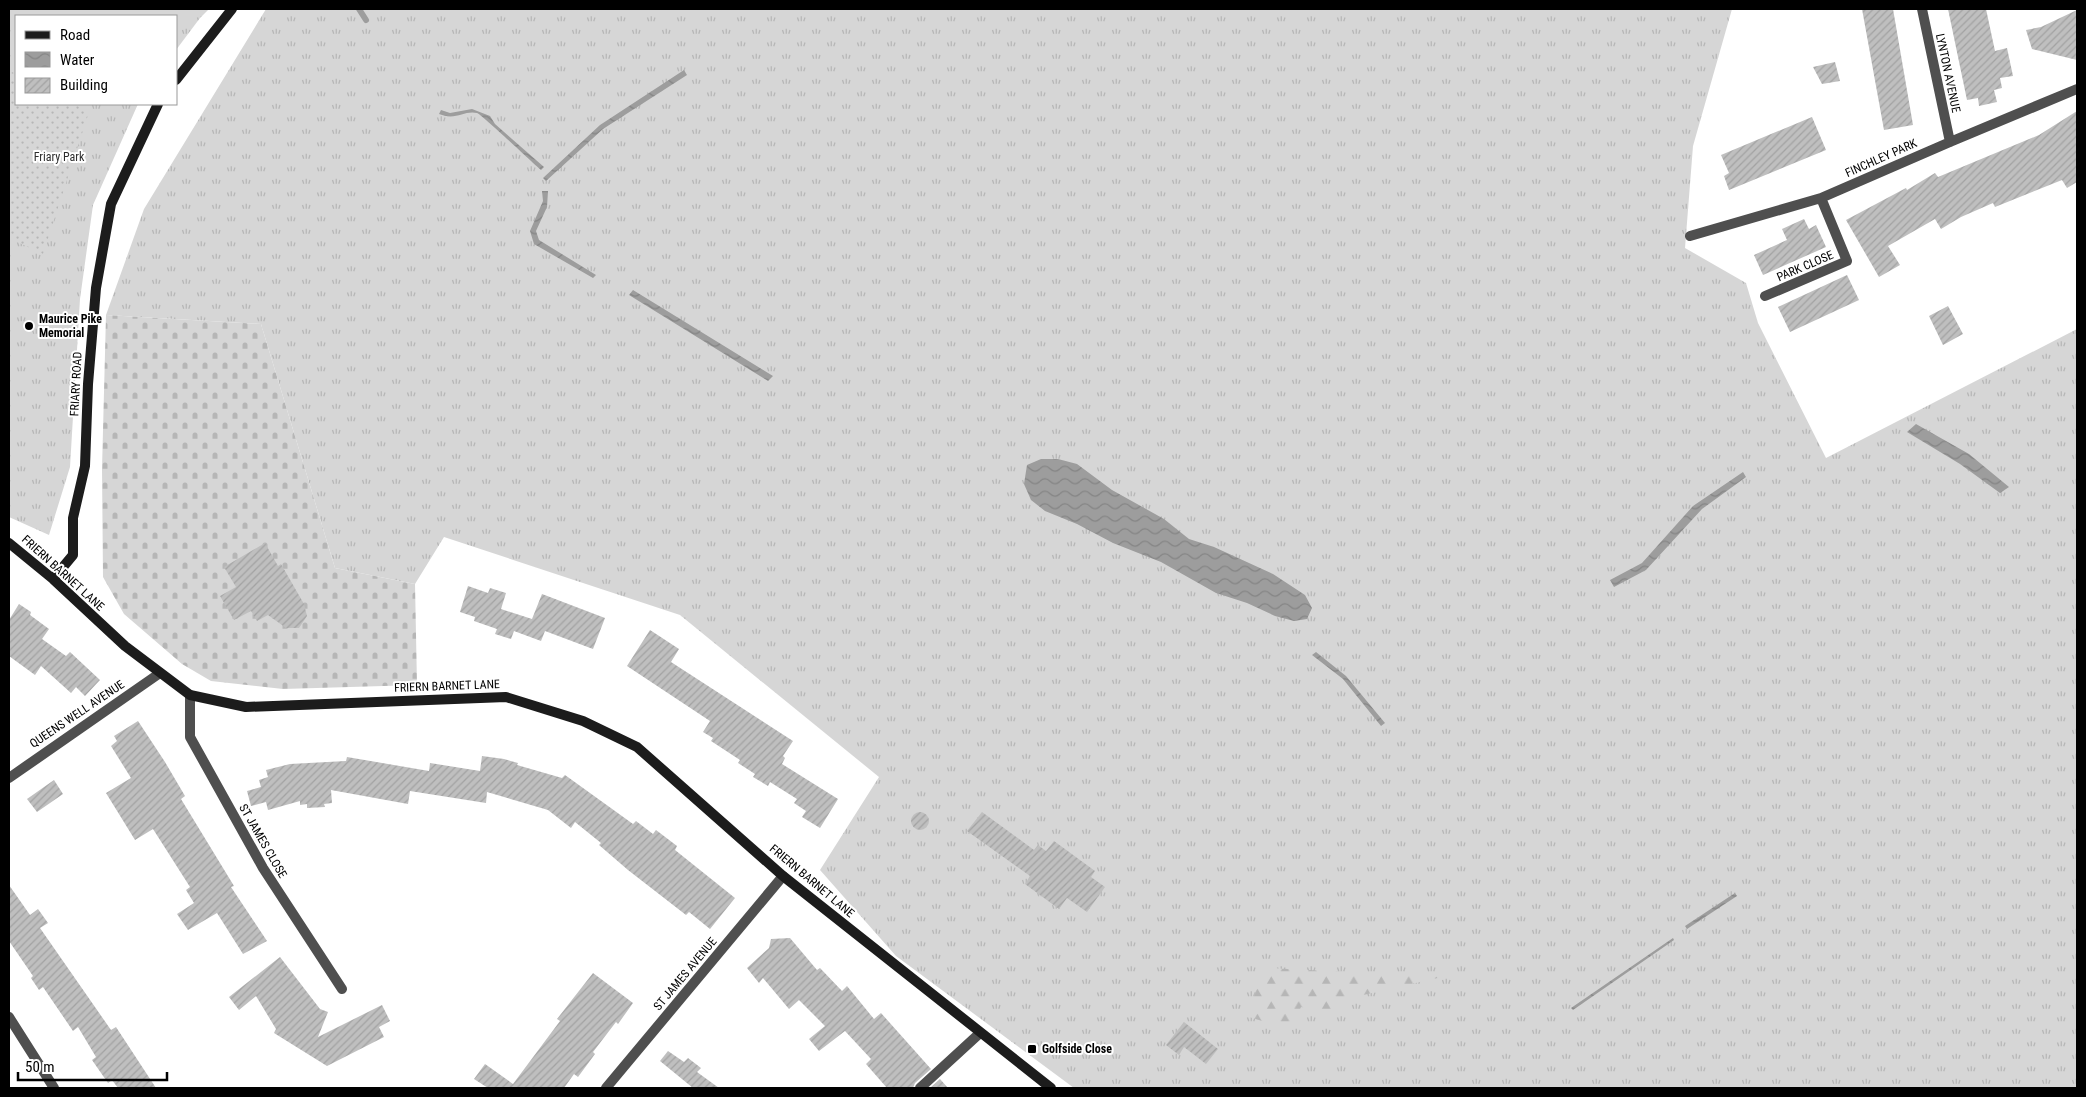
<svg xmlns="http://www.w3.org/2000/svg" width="2086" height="1097" font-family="'Roboto Condensed',sans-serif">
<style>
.grass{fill:url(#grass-tufts)}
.forest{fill:url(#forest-firs)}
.cemetery{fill:url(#cemetery-stones)}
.garden{fill:url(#garden-dots)}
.water{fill:url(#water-waves)}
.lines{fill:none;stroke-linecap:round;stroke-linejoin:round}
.stream{stroke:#9d9d9d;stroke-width:6}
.building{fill:url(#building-hatch)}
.street{stroke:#4f4f4f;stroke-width:10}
.secondary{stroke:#1c1c1c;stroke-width:10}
.poi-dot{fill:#000;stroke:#fff;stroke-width:2}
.labels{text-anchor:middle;stroke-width:4;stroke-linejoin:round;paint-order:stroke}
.street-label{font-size:12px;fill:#000;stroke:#fff}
.park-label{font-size:12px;fill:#2d2d2d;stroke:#fff}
.poi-label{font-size:12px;font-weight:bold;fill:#000;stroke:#fff;text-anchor:start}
</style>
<defs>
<pattern id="grass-tufts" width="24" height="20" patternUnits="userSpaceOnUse" patternTransform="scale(1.25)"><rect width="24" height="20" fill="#d6d6d6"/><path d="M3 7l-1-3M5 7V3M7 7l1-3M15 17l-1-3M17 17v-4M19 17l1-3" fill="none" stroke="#b6b6b6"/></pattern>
<pattern id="forest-firs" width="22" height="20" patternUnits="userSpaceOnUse" patternTransform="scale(1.25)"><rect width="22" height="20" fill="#d6d6d6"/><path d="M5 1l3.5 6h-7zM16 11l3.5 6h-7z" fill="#b6b6b6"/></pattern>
<pattern id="cemetery-stones" width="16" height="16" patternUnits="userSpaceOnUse" patternTransform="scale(1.25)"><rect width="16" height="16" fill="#d6d6d6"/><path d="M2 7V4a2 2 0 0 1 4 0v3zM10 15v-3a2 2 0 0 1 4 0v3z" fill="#b6b6b6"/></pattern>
<pattern id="garden-dots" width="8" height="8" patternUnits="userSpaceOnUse" patternTransform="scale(1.25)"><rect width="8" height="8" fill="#d6d6d6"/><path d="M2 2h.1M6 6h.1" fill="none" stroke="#b6b6b6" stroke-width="1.8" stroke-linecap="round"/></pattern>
<pattern id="water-waves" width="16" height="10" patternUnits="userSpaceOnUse" patternTransform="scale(1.25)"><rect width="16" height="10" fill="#9d9d9d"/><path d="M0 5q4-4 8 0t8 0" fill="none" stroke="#858585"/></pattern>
<pattern id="building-hatch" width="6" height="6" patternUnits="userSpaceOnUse" patternTransform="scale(1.25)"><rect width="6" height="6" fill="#bfbfbf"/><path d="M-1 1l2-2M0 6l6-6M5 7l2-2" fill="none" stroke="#a2a2a2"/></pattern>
</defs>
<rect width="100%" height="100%" fill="#fff"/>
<!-- grass -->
<path class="grass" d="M9,9H209L200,18L176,50V16H16V104H138L93,205L80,299L70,467L49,535L9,517Z
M266,9H1732L1693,146L1685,248L1746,283L1758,323L1826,458L2077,329V1088H1074L896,956L820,870L879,777L680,615L444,537L415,584L335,568L261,324L106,315L144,209Z"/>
<!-- forest -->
<path class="forest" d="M1268,968L1288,969L1442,977L1337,1001L1333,1016L1301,1007L1291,1030L1249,1017L1256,988Z"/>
<!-- cemetery -->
<path class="cemetery" d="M106,315L261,324L335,568L415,584L417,685L283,689L211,681L182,664L124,614L103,577L102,469Z"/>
<!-- garden -->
<path class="garden" d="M12,72L16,74V104H74L89,112L43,254L9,238V76Z"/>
<!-- water -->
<path class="water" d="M684,70L687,75L603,129L546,181L543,178L600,125Z
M472,109L490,116L495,124L544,167L541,170C533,163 481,114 477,113C464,110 456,121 439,114L441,110L450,113Z
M542,191H548L547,207L536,231L539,240L596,275L593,278L534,244L530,231L543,201Z
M633,290L773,376L768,381L629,295Z
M1916,424L1969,454L2009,487L2000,493L1960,464L1907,432Z
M1041,459H1058L1077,464L1112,490L1164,519L1189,539L1214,547L1273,574L1305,595L1312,608L1307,619L1294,621L1275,616L1247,603L1216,593L1161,562L1113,543L1077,524L1045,511L1031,500L1024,484L1027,465Z
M1743,472L1746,477L1702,509L1646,570L1614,587L1610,580L1642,563L1693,506Z
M1316,652L1346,676L1385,723L1381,726L1343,679L1312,655Z
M1735,893L1737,896L1687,929L1685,926Z
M1673,938L1674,940L1573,1010L1571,1008Z"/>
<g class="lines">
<!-- stream -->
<path class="stream" d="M359,9L366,20"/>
</g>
<!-- building -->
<path class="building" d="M1862,9H1893L1913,125L1884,130Z
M1948,9H1986L1995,51L2007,48L2013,76L2000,78L2002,88L1994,90L1997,102L1979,106L1978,98L1967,100Z
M2077,10V60L2032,49L2026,30L2041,27Z
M1835,62L1840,81L1822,84L1813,67Z
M2077,111V182L2067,188L2062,180L1995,207L1993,203L1961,217L1941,229L1935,219L1888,246L1900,265L1879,277L1846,220L1906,188L1907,190L1935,173L1938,177L2039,135Z
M1812,117L1826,150L1729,190L1724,176L1729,173L1721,155Z
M1804,219L1809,229L1816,225L1826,247L1763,275L1754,255L1787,240L1782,229Z
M1847,275L1859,300L1790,332L1778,307Z
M1948,306L1963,334L1943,345L1929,316Z
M265,543L278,566L281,564L304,604L307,616L299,628H286L268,615L257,621L251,611L234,620L220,596L236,587L224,567Z
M468,586L488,593L490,588L506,593L501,609L532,619L542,594L605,618L593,649L545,631L541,641L514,631L511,639L495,634L497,629L474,621L475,617L460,612Z
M19,604L31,612L30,615L49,629L42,639L66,656L70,652L100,680L85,696L76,687L71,693L41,666L35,675L9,656V620Z
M650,630L679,649L671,662L793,741L783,756L785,758L782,764L838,799L820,828L802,817L806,811L794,803L797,799L770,782L768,786L753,777L755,774L738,763L740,760L711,741L713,738L703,732L710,721L627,666Z
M138,721L165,762L185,796L181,799L234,886L231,887L267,941L243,954L217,913L188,930L177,914L194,903L186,890L190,887L153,829L135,840L106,793L131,778L111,746L117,741L114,736Z
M482,756L504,759L518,763L517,765L562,778L565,775L633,824L636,821L653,834L656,830L677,846L675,850L735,898L710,929L689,912L686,915L628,870L599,845L601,843L575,822L571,828L548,810L487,792L486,803L410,791L408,804L331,790L332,803L324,804L325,807L307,808V804L300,805V801L268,810L266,802L251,806L247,791L261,787L259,780L268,777L266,770L290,764L346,761L347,757L429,771L430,763L480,771Z
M54,780L63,794L37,812L27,799Z
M911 821a9 9 0 1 1 18 0a9 9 0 1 1-18 0Z
M982,812L1034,850L1038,845L1046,851L1054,841L1095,871L1091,877L1105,887L1087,912L1067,898L1059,909L1025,884L1030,876L967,831Z
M9,885L30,915L38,909L48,923L40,928L111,1030L116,1027L156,1088H118L112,1080L108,1083L92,1060L96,1057L78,1027L73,1031L43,987L39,990L31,978L33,976L9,941Z
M790,938L817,970L820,968L842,991L847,986L874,1019L881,1013L931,1069L915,1083L913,1088H887L866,1064L871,1059L845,1031L819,1051L809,1039L825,1026L799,1000L789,1009L763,978L759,983L747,968L769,948L771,939Z
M280,957L320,1009L328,1012L318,1037L382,1005L390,1021L379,1027L384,1037L327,1066L274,1033L276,1029L256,996L239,1010L229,997Z
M593,973L633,1003L618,1024L616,1022L593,1052L595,1054L578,1077L574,1074L564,1088H488L474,1079L485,1064L513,1084L560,1021L557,1019Z
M1184,1022L1218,1049L1206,1064L1184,1047L1179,1055L1166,1045Z
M668,1051L684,1062L688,1058L701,1068L697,1072L719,1088H693L660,1061Z
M940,1079L948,1088H930Z"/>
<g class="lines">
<!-- street -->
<path class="street" d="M1922,9L1950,142
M1690,236L1821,198L1950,142L2077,89
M1765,296L1847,261L1821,198
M190,695V737L263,868L342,989
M9,778L160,673
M9,1017L54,1088
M606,1088L783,876
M920,1088L980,1033"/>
<!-- secondary -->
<path class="secondary" d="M176,80L232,9
M9,543L53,579L125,646L190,695L246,707L506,697L583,721L637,747L783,876L1051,1088
M53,579L73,555V518L85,466L88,384L96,288L111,204L158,104"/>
</g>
<!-- markers -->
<g class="poi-dot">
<circle cx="29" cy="326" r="5"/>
<rect x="1027" y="1044" width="10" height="10" rx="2.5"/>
</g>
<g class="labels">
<!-- street labels -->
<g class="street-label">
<text transform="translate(1948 73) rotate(78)" y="4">LYNTON AVENUE</text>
<text transform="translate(1881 158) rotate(-24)" y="4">FINCHLEY PARK</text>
<text transform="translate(1805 266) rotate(-23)" y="4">PARK CLOSE</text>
<text transform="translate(76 384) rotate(-87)" y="4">FRIARY ROAD</text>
<text transform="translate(63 573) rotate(42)" y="4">FRIERN BARNET LANE</text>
<text transform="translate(447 686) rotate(-2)" y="4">FRIERN BARNET LANE</text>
<text transform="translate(77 714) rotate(-34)" y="4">QUEENS WELL AVENUE</text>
<text transform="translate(263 841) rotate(60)" y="4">ST JAMES CLOSE</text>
<text transform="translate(812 881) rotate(40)" y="4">FRIERN BARNET LANE</text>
<text transform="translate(685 974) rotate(-50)" y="4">ST JAMES AVENUE</text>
</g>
<!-- park labels -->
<g class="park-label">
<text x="59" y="161">Friary Park</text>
</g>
<!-- poi labels -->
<g class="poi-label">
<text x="39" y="323">Maurice Pike<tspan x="39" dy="14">Memorial</tspan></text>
<text x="1042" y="1053">Golfside Close</text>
</g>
</g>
<!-- border -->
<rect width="2086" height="1097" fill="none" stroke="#000000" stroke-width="20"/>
<!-- legend -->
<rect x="15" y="15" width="162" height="90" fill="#ffffff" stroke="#999999"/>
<rect x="25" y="31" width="25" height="8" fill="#1c1c1c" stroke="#999999"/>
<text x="60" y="40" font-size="15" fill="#000000">Road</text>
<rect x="25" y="52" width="25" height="15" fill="url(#water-waves)" stroke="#999999"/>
<text x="60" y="65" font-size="15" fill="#000000">Water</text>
<rect x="25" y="78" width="25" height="15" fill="url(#building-hatch)" stroke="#999999"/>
<text x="60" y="90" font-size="15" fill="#000000">Building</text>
<!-- scale -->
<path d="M18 1072v8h149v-8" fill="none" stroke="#000000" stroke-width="2.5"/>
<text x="25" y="1072" font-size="15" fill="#000000" stroke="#ffffff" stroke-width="4" paint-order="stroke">50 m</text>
</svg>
